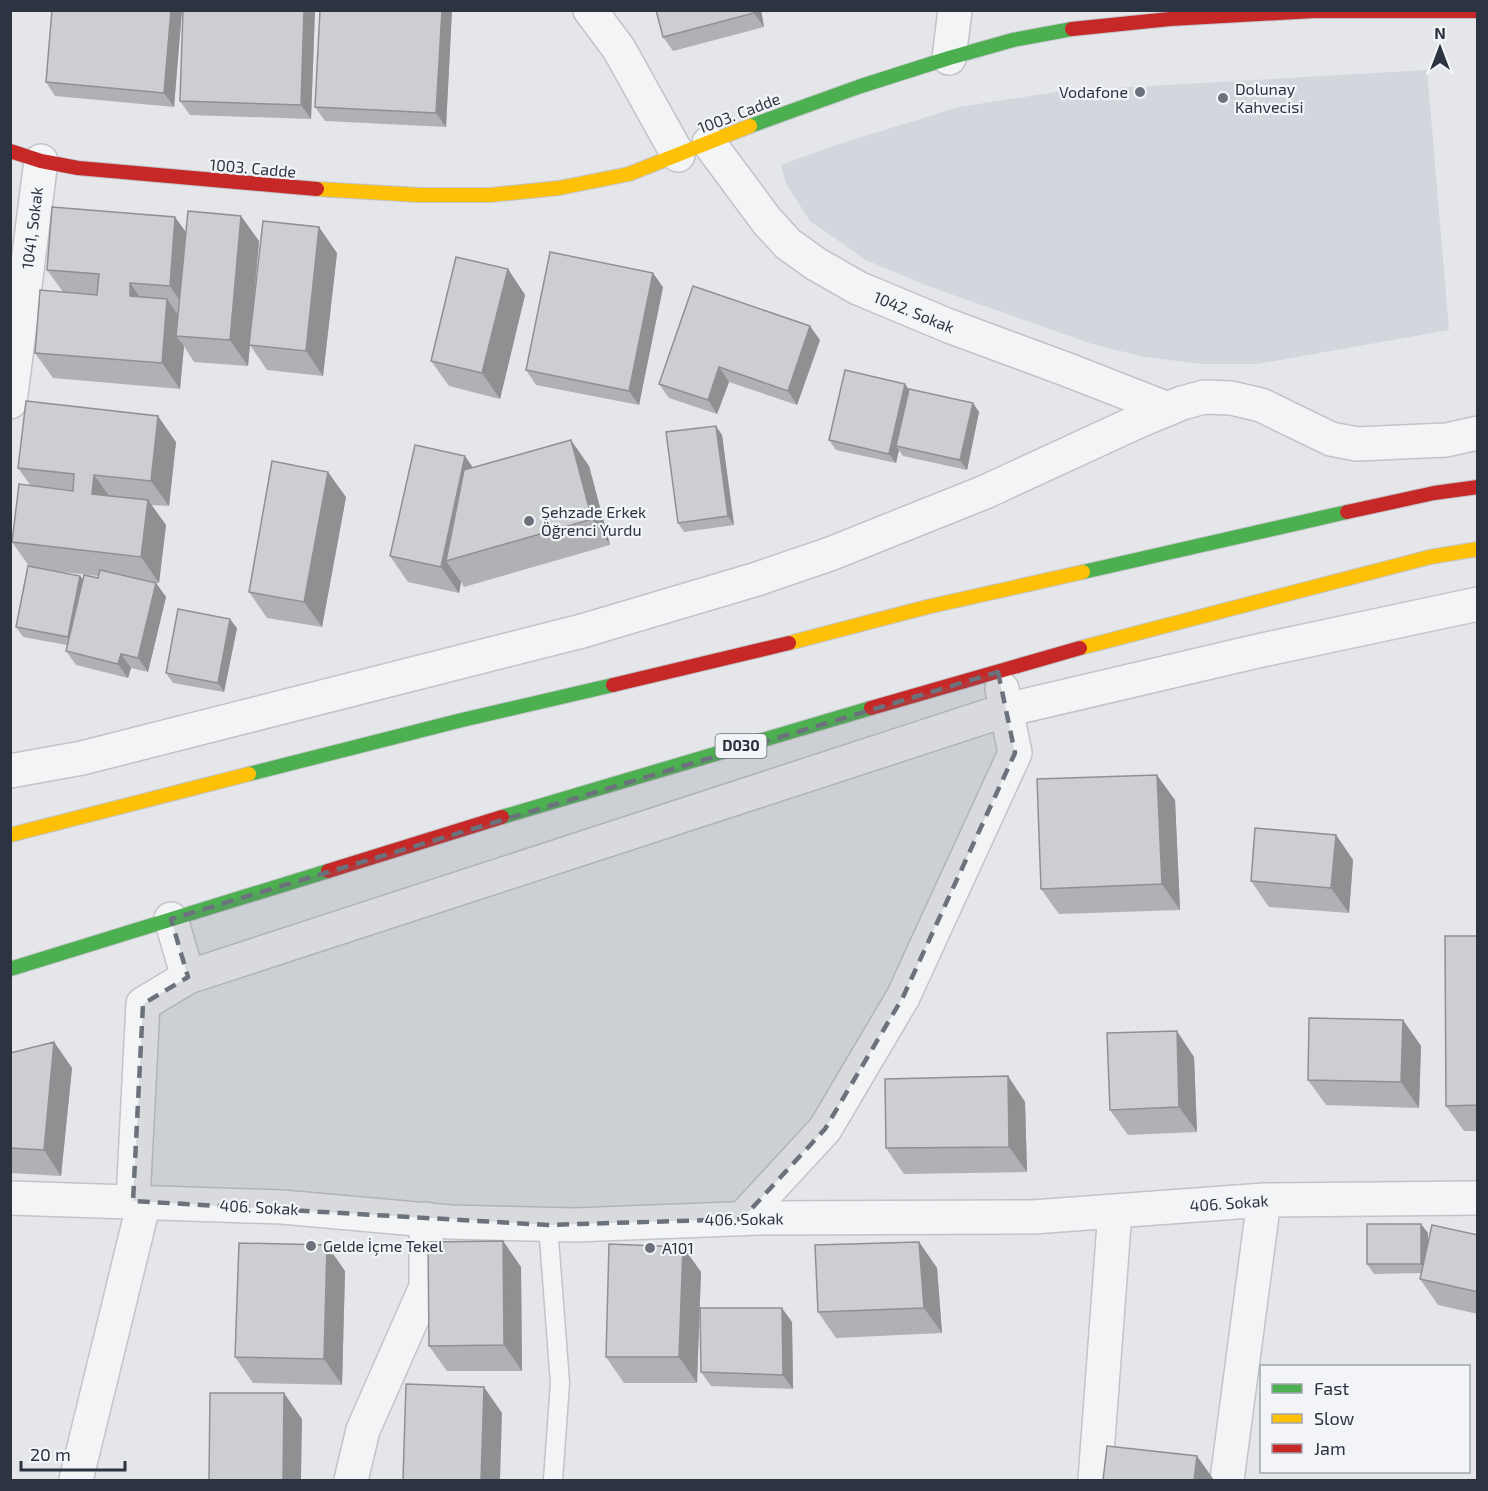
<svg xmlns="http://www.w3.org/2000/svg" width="1488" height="1491" font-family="'Exo 2',sans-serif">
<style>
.built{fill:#d3d6dc}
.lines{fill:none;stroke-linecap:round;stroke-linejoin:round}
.lane-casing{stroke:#c2c4c7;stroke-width:21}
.street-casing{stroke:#c2c4c7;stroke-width:36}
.fast-casing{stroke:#c2c4c7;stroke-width:16}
.slow-casing{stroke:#c2c4c7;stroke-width:16}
.jam-casing{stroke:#c2c4c7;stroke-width:16}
.lane{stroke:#f3f4f5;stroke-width:18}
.street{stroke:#f3f4f5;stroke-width:33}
.fast{stroke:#4caf50;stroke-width:14}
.slow{stroke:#ffc107;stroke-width:14}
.jam{stroke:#c62828;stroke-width:14}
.wall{fill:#afb1b4;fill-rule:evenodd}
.shaded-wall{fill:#8f9092}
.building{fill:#ccced1;stroke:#8f9092;stroke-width:1.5}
.marked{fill:#6c727c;fill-opacity:0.2;stroke:#6c727c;stroke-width:4.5;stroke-dasharray:12 8;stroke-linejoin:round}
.poi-dot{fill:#6c727c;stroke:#f2f4f7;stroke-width:2}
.labels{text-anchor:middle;stroke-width:4.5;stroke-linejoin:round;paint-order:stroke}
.shield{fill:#f2f4f7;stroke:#676d78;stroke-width:1.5}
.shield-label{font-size:15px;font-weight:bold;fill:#2c3341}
.poi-label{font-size:16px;fill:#2c3341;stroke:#f2f4f7;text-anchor:start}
.street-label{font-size:16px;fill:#2c3341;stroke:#f2f4f7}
</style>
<rect width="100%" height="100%" fill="#e4e6e9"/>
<!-- built -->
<path class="built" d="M1427,70L1449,330L1258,364H1201L1145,357L1092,344L925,285L866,260L810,221L786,184L781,165L836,145L959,107L1062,91Z"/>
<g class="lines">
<!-- lane casing -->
<g class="lane-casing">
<path id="lane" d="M548,1225L560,1383L553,1480"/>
</g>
<!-- street casing -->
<g class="street-casing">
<path id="street" d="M590,10L619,49L678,155
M949,58L955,10
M709,143L767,221L788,244L816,264L858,288L949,326L1068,370L1168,409
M10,402L41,161
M10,771L82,758L582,631L757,579L830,554L985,492L1141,420L1182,403L1204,397L1231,398L1261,405L1331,439L1357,444L1446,440L1478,433
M188,977L1006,710L1262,650L1478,604
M10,1198L282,1207L450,1222L575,1225L757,1218L1033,1217L1264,1200L1478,1198
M133,1201L143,1004L188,977L171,919
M742,1219L825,1129L903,997L1015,753L1002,689
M76,1480L144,1202
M351,1480L363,1430L426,1287V1219
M1095,1480L1115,1211
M1227,1480L1264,1200"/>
</g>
<!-- fast casing -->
<g class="fast-casing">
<path id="fast" d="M750,126L861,86L949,58L1013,40L1072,29
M1083,572L1347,512
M249,774L462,720L613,685
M502,817L871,708
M10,969L328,871"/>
</g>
<!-- slow casing -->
<g class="slow-casing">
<path id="slow" d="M317,189L419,195H490L559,188L629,174L750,126
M789,643L927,607L1083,572
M1080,648L1430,557L1478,549
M10,835L249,774"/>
</g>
<!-- jam casing -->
<g class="jam-casing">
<path id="jam" d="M1072,29L1170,19L1314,11H1478
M10,151L41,161L78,168L317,189
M1347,512L1434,493L1478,487
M613,685L789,643
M871,708L1080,648
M328,871L502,817"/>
</g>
<!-- lane -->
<use href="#lane" class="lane"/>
<!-- street -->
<use href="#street" class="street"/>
<!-- fast -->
<use href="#fast" class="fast"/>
<!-- slow -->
<use href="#slow" class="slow"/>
<!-- jam -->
<use href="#jam" class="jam"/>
</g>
<!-- wall -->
<path class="wall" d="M52,10H182L174,107L55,96L46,82Z
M315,10L311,119L190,115L180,101Z
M320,10H452L446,127L325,121L315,107Z
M761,10L764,27L673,51L663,37Z
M186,232L259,241L251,328L337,253L323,376L267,370L250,345L248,366L194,362L184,346L180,389L53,378L35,353L63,292L47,270Z
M508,269L525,295L500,399L449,386L431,361Z
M663,287L639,405L536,385L526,370Z
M820,340L797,405L729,382L717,414L669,398L659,384Z
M909,390L973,403L979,412L967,470L903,456L899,450L896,463L836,450L829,440Z
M722,435L734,525L684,532L678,523Z
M176,442L169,506L151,505L166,525L159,583L151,582L156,583L166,597L148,672L131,668L128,678L76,665L66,651L67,645L23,637L16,627L29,566L12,542L31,486L18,468ZM54,571L99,576L98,578L83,580L80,576Z
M589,466L610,545L464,587L461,582L459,593L408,582L390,556L473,468Z
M346,497L322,627L267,618L249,592Z
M237,628L224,692L173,683L166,673Z
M1175,800L1180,910L1059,914L1041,889Z
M1336,835L1353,860L1349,913L1269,907L1251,881Z
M1478,936V1131H1464L1446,1106Z
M1403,1020L1421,1046L1419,1108L1326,1105L1308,1080Z
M54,1042L72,1068L61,1176L10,1173V1053Z
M1194,1057L1197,1132L1128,1135L1110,1110Z
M1008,1076L1025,1102L1027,1172L904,1174L886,1148Z
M1428,1233V1244L1478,1235V1314L1438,1305L1420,1279L1421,1273L1374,1274L1367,1264Z
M503,1241L521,1267L522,1371H447L429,1346Z
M919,1242L937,1268L942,1333L836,1338L818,1312Z
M683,1247L701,1272L697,1383H624L606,1357Z
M345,1271L342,1385L253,1383L235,1357Z
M792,1322L793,1389L711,1386L701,1372Z"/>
<!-- shaded-wall -->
<path class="shaded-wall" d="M171,10H182L174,107L164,93Z
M304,10H315L311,119L301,105Z
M442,10H452L446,127L436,113Z
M754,10H761L764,27L754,13Z
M241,216L259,241L248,366L230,340Z
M175,217L193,242L187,311L170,286Z
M319,227L337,253L323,376L306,351Z
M508,269L525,295L500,399L482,373Z
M653,273L663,287L639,405L629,391Z
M130,283L148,309L130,296Z
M167,299L185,325L176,336L184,346L180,389L162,363Z
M810,326L820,340L797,405L788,391Z
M719,367L729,382L717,414L708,400Z
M905,384L912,394L896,446L899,450L896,463L889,454Z
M973,403L979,412L967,470L960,460Z
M158,416L176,442L169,506L151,481Z
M716,426L722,435L734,525L728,516Z
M571,440L589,466L610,545L592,519Z
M465,456L483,482L446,561L461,582L459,593L441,567Z
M328,472L346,497L322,627L304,602Z
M94,475L112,500L92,494Z
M148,500L166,525L159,583L141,557Z
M80,576L87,585L75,646L68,637Z
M156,583L166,597L148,672L138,658Z
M230,619L237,628L224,692L218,683Z
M121,654L131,668L128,678L118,664Z
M1157,775L1175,800L1180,910L1162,884Z
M1336,835L1353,860L1349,913L1331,888Z
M1403,1020L1421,1046L1419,1108L1401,1082Z
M1177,1031L1194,1057L1197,1132L1179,1107Z
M54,1042L72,1068L61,1176L44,1150Z
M1008,1076L1025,1102L1027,1172L1009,1147Z
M1421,1224L1428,1233V1273L1421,1264Z
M503,1241L521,1267L522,1371L504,1345Z
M919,1242L937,1268L942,1333L924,1308Z
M327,1245L345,1271L342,1385L324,1359Z
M683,1247L701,1272L697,1383L679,1357Z
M782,1308L792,1322L793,1389L783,1375Z
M484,1387L502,1413L500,1480H481Z
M284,1393L302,1419L301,1480H283Z
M1197,1456L1214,1480H1194Z"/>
<!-- building -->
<path class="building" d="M52,10H171L164,93L46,82Z
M183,10H304L301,105L180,101Z
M320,10H442L436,113L315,107Z
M656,10H754V13L663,37Z
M52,207L175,217L170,286L130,283V296L167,299L162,363L35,353L40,290L97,295L99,274L47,270Z
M188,211L241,216L230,340L176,336Z
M263,221L319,227L306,351L249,345Z
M550,252L653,273L629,391L526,370Z
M456,257L508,269L482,373L431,361Z
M693,286L810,326L788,391L719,367L708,400L659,384Z
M845,370L905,384L889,454L829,440Z
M909,389L973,403L960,460L896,446Z
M26,401L158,416L151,481L94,475L92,494L148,500L141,557L12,542L19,484L73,491L74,474L18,468Z
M716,426L728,516L678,523L666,432Z
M571,440L592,519L446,561L464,470Z
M415,445L465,456L441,567L390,556Z
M272,461L328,472L304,602L249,592Z
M28,566L80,576L68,637L16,627Z
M100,570L156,583L138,658L121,654L118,664L66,651L84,575L98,578Z
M178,609L230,619L218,683L166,673Z
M1157,775L1162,884L1041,889L1037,779Z
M1255,828L1336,835L1331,888L1251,881Z
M1445,936H1478V1105L1446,1106Z
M1309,1018L1403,1020L1401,1082L1308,1080Z
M1177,1031L1179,1107L1110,1110L1107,1033Z
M54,1042L44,1150L10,1148V1053Z
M1008,1076L1009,1147L886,1148L885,1079Z
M1367,1224H1421V1264H1367Z
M1432,1225L1478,1235V1292L1420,1279Z
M503,1241L504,1345L429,1346L428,1242Z
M919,1242L924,1308L818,1312L815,1245Z
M239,1243L327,1245L324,1359L235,1357Z
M609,1244L683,1247L679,1357H606Z
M700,1308H782L783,1375L701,1372Z
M406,1384L484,1387L481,1480H403Z
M210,1393H284L283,1480H209Z
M1107,1446L1197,1456L1194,1480H1103Z"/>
<!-- marked area -->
<path class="marked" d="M998,672L1015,753L903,997L825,1129L742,1219L548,1225L133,1201L143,1004L188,977L171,919Z"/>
<!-- markers -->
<g class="poi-dot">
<circle cx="1140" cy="92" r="6"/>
<circle cx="1223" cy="98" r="6"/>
<circle cx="529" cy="521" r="6"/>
<circle cx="311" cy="1246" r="6"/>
<circle cx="650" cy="1248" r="6"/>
</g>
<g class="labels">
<!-- shield labels -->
<rect class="shield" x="715.5" y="734" width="51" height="24" rx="4.5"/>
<g class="shield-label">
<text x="741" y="751">D030</text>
</g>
<!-- poi labels -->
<g class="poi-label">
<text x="1235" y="95">Dolunay<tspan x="1235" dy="18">Kahvecisi</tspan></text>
<text x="1128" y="98" text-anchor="end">Vodafone</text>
<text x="541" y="518">Şehzade Erkek<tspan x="541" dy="18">Öğrenci Yurdu</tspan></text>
<text x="323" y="1252">Gelde İçme Tekel</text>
<text x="662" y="1254">A101</text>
</g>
<!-- street labels -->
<g class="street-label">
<text transform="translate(739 113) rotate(-21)" y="6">1003. Cadde</text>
<text transform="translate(253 168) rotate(5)" y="6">1003. Cadde</text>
<text transform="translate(32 228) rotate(-83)" y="6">1041, Sokak</text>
<text transform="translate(914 312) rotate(22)" y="6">1042. Sokak</text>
<text transform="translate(1229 1203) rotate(-4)" y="6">406. Sokak</text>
<text transform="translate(259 1207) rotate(3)" y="6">406. Sokak</text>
<text transform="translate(744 1219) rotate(-1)" y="6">406. Sokak</text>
</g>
</g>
<!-- border -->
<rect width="1488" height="1491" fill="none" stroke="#2c3341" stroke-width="24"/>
<!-- legend -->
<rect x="1260" y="1365" width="210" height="108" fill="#f2f4f7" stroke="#a3a7ae" stroke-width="1.5"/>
<rect x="1272" y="1384" width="30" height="9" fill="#4caf50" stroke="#a3a7ae" stroke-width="1.5"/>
<text x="1314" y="1395" font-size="18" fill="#2c3341">Fast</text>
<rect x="1272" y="1414" width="30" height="9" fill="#ffc107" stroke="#a3a7ae" stroke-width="1.5"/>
<text x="1314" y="1425" font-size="18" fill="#2c3341">Slow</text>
<rect x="1272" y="1444" width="30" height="9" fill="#c62828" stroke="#a3a7ae" stroke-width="1.5"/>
<text x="1314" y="1455" font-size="18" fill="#2c3341">Jam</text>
<!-- north arrow -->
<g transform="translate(1440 48)" stroke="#f2f4f7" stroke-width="4.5" paint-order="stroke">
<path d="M0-4.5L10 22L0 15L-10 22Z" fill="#2c3341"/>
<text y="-9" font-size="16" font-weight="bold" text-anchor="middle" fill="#2c3341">N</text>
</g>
<!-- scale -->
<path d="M21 1461v9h104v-9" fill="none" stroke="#2c3341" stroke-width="3"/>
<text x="30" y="1461" font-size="18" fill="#2c3341" stroke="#f2f4f7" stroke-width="4.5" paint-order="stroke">20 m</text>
</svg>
